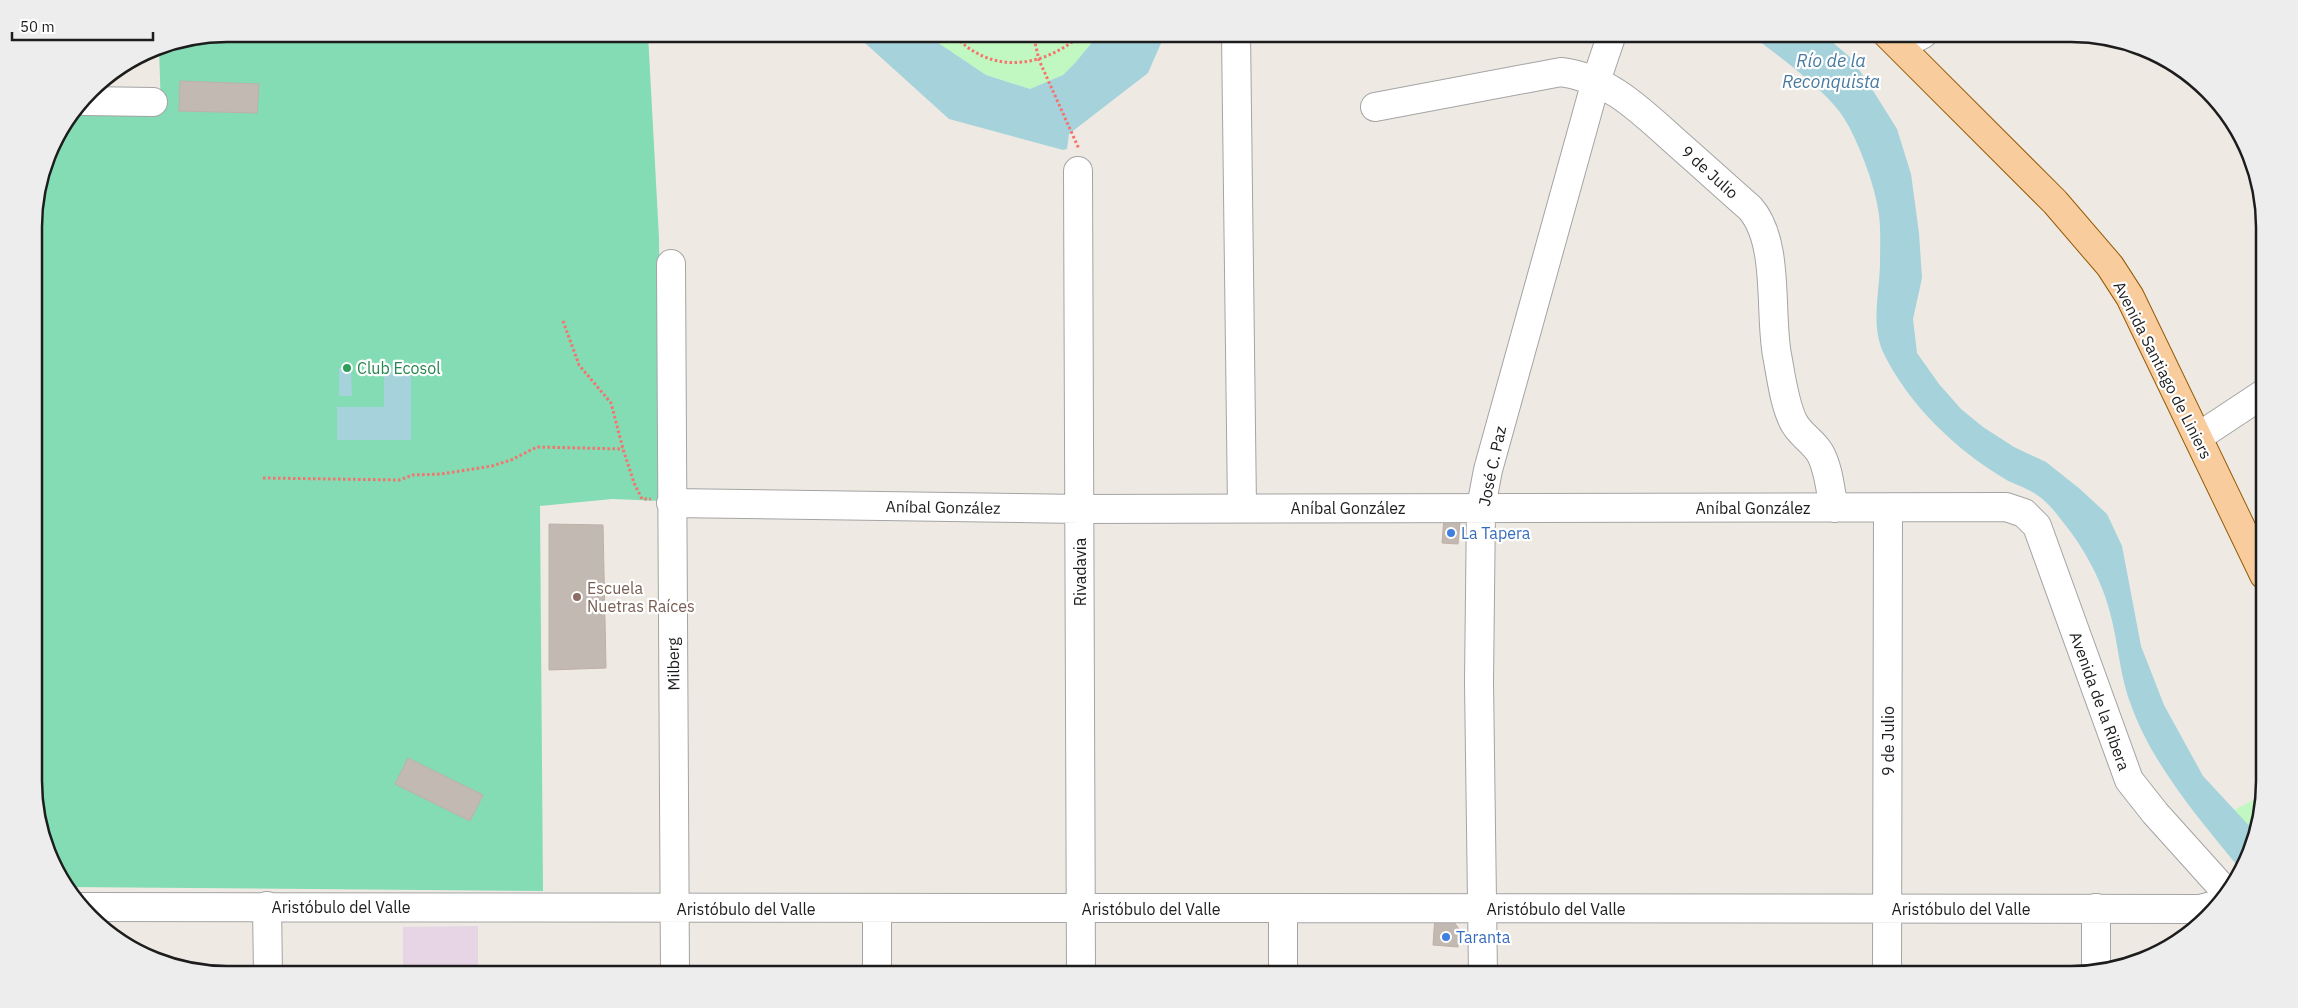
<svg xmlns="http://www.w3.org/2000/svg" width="2298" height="1008" font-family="'IBM Plex Sans',sans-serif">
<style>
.industrial{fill:#e7d5e5}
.park{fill:#c1f8c2}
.pitch{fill:#83dcb4}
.water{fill:#a5d2db}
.building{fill:#c3b9b3;stroke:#bfb0a6}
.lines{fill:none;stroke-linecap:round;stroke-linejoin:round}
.minor-casing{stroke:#a4a4a4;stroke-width:30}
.major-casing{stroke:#935b04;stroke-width:30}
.path{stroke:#f6726d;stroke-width:3;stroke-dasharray:2.5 2.5;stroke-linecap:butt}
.minor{stroke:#fff;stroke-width:28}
.major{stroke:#f9cc9d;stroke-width:28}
.leisure-dot{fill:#2e9e5b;stroke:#fff;stroke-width:2}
.shop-dot{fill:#3f7fe0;stroke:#fff;stroke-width:2}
.education-dot{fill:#8d6e63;stroke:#fff;stroke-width:2}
.labels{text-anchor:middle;stroke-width:4.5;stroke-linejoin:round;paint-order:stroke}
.street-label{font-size:16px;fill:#1d1d1d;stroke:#fff}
.leisure-label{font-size:16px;fill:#27864d;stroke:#fff;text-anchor:start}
.shop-label{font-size:16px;fill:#366cbe;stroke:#fff;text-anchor:start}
.education-label{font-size:16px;fill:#785e54;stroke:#fff;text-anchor:start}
.water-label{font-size:18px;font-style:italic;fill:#497ba2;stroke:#fff}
.rim{fill:none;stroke:#1d1d1d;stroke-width:2.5}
</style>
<rect width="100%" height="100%" fill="#eeeae3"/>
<!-- industrial -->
<path class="industrial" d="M478,926V974H403V927Z"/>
<!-- park -->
<path class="park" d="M925,34H1099L1075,63L1063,75L1030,89L986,75Z
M2261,796L2254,831L2234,810Z"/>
<!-- pitch -->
<path class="pitch" d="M227,34H648L659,238L662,501L612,499L540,506L543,891L67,887L49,855L35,806L34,214L54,142L77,111H161L159,47Z"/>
<!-- water -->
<path class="water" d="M855,34H925L986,75L1030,89L1063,75L1075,63L1099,34H1165L1148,73L1069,134L1067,149L1063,150L949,119Z
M1750,34H1823L1852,59L1872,89L1897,129L1911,174L1919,233L1922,278L1913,319L1917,353L1939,384L1961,409L1983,427L2014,447L2046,462L2080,489L2107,514L2122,546L2141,646L2164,705L2203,776L2254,831L2250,855L2241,870C2200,820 2153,766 2131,705C2121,679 2119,652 2113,625C2105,585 2085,548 2059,517C2053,509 2045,500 2037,495C2028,488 2015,485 2005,479C1956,450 1908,404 1883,352C1871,325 1879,294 1880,266C1880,249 1881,231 1879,215C1876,187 1856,133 1839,111C1817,83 1778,56 1750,34Z
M339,368H351L352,396H339Z
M384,370H411V440H337V407H384Z"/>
<!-- building -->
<path class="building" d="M180,81L259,84L257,113L179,111Z
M1444,517H1454L1460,522L1458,544L1442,543Z
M549,524L603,525L606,668L549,670Z
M408,758L483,795L470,821L395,784Z
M1435,916L1451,918L1459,929L1458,947L1433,945Z"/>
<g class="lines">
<!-- minor casing -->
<g class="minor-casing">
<path id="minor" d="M1236,34L1242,508
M1900,46L1923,34
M85,101L153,102
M1375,107L1561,72C1610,78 1643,113 1678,144C1702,165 1726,187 1750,208C1780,242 1769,311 1777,355C1781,376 1784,402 1793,421C1799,434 1813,441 1820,453C1829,469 1830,490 1834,508
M1078,171L1081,974
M671,264L675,974
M2198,437L2263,394
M671,503L1080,509L2006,507L2024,513L2037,526L2129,780L2155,813L2227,893
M267,906L268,974
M82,907L2200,909L2219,904
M877,909V974
M1283,909V974
M2096,971V908
M1483,974L1479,682L1481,507L1488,470L1596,81L1612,34
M1887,974L1888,508"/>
</g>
<!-- major casing -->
<g class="major-casing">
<path id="major" d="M1887,34L2055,202L2110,266L2130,297L2264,575"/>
</g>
<!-- path -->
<path class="path" d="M953,34C990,75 1042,69 1082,34
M1033,34L1039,60L1079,149
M563,321L579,365L611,403L623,449L634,483L642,499H651
M263,478L399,480L413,475L441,474L492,466L511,460L537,447L623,449"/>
<!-- minor -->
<use href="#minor" class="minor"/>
<!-- major -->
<use href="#major" class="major"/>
</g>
<!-- markers -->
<circle class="leisure-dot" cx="347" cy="368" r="5"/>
<g class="shop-dot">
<circle cx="1451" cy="533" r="5"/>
<circle cx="1446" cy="937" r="5"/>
</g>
<circle class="education-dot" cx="577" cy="597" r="5"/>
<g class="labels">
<!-- street labels -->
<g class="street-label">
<text transform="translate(1710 172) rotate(42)" y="6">9 de Julio</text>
<text transform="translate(2163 370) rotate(63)" y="6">Avenida Santiago de Liniers</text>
<text transform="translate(1492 466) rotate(-78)" y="6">José C. Paz</text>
<text transform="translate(943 507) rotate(1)" y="6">Aníbal González</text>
<text x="1348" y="514">Aníbal González</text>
<text x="1753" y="514">Aníbal González</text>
<text transform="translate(1080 572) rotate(-90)" y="6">Rivadavia</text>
<text transform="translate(673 664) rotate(-91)" y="6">Milberg</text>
<text transform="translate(2100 701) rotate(70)" y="6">Avenida de la Ribera</text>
<text transform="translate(1888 741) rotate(-90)" y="6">9 de Julio</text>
<text x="341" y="913">Aristóbulo del Valle</text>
<text x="746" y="915">Aristóbulo del Valle</text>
<text x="1151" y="915">Aristóbulo del Valle</text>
<text x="1556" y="915">Aristóbulo del Valle</text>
<text x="1961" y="915">Aristóbulo del Valle</text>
</g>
<!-- leisure labels -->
<g class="leisure-label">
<text x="357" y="374">Club Ecosol</text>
</g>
<!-- shop labels -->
<g class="shop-label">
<text x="1461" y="539">La Tapera</text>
<text x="1456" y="943">Taranta</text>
</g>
<!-- education labels -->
<g class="education-label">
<text x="587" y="594">Escuela<tspan x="587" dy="18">Nuetras Raíces</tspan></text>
</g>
<!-- water labels -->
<g class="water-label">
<text x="1831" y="67">Río de la<tspan x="1831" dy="21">Reconquista</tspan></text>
</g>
</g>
<!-- crop -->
<path d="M0 0H2298V1008H0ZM227 42H2071A185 185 0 0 1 2256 227V781A185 185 0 0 1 2071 966H227A185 185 0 0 1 42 781V227A185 185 0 0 1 227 42Z" fill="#ededed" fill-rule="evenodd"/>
<path class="rim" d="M227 42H2071A185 185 0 0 1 2256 227V781A185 185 0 0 1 2071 966H227A185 185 0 0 1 42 781V227A185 185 0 0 1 227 42Z"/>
<!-- scale -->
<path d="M12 32v8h141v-8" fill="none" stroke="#1d1d1d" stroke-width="2.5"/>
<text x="20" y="32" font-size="15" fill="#1d1d1d" stroke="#ffffff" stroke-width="4" paint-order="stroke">50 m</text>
</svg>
